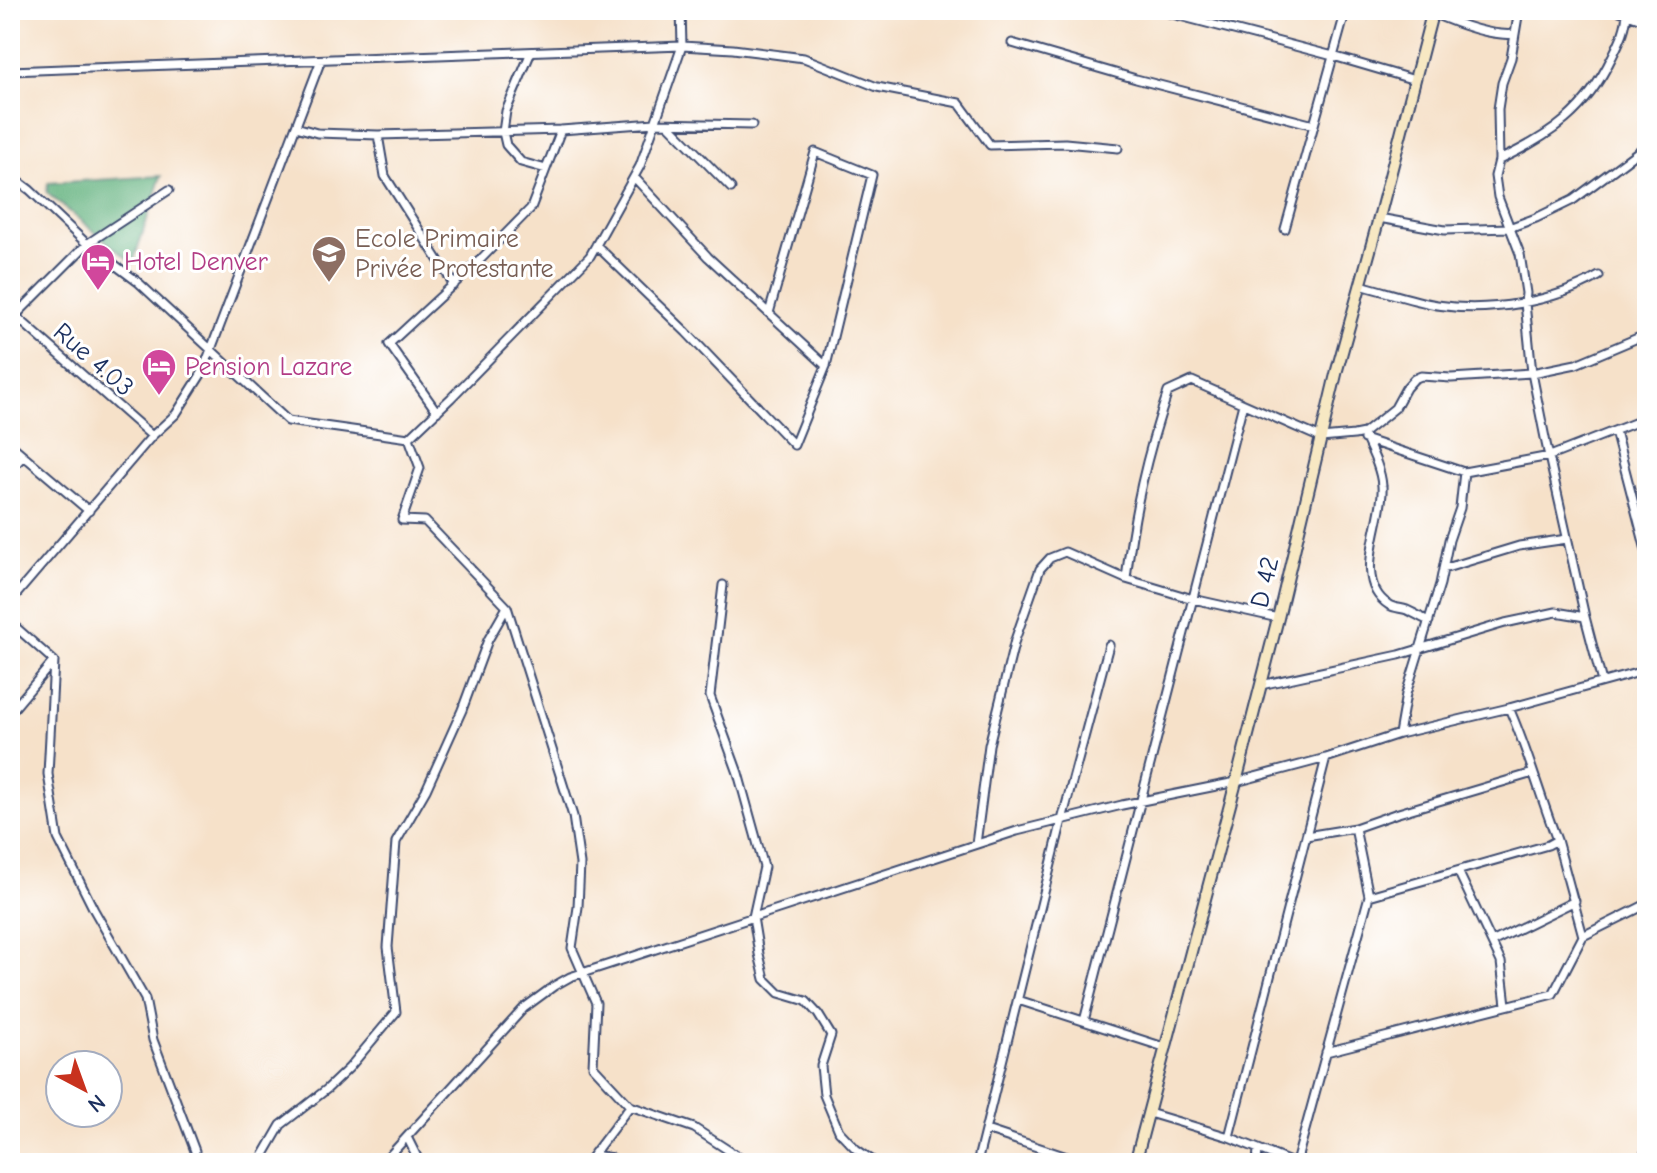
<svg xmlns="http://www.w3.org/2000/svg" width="1657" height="1173" font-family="'Comic Neue',sans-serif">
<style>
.forest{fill:#61b17d;stroke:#3e706e;stroke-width:2}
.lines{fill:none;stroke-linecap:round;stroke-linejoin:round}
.street-casing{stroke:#3c4a6e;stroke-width:11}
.secondary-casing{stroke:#3c4a6e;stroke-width:14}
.street{stroke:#fff;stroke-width:7}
.secondary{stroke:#f7e8c3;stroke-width:10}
.labels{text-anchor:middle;stroke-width:6;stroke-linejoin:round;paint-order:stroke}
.education-label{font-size:26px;fill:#785e54;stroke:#fff;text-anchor:start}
.hotel-label{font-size:26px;fill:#b23c85;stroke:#fff;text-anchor:start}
.street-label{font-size:26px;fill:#1b2f5e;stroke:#fff}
</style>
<rect width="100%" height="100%" fill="#fff"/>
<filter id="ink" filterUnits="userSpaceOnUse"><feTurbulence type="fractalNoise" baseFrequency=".0125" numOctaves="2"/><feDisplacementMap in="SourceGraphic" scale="16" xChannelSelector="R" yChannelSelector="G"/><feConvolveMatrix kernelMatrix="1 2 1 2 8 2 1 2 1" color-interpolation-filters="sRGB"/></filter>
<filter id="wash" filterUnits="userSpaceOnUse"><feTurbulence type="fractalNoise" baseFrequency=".006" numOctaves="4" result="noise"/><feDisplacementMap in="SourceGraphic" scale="32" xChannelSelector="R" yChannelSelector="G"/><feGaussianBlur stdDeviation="1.8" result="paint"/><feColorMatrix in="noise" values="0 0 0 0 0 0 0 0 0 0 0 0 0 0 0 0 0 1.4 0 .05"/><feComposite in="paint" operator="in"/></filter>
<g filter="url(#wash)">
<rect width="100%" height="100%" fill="#f6e1c9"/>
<!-- forest -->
<path class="forest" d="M161,176L133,263L47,193L48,183Z"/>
</g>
<g filter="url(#ink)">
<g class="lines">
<!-- street casing -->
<g class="street-casing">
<path id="street" d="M1157,10L1333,56L1415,80
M1519,10L1511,58L1502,83L1498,109L1499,160L1495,176L1498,197L1520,254L1526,293L1525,303L1532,373L1546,443L1585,617L1602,682
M1617,10L1647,21
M1432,13C1455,23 1490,37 1515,34
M1012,43L1136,79L1314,125
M531,52L506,111L503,132L506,145L521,162L546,169
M10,71L682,46L733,49L804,58L877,87L959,103L990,145L1065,143L1118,148
M668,124L731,188
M296,127L317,133L378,135L561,130L655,123L752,125
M378,135L385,176L454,285
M1499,160C1552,135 1586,111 1612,57C1620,41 1627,28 1627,10
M10,175L30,190L87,244L138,282L288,421L409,438L451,398L590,256L640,166L682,46L681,10
M634,177L708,257L826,366
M1379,218L1445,230L1509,228L1536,218L1573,200L1647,145
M1285,229L1346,10
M596,245L686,332L794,445L826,366L872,175L815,152L769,313
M1360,285C1384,291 1413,301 1437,305C1490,313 1554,302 1599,276
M10,311L152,436
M10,321L87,244L169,190
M437,412L389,344L481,259L531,208L561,130
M1615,431L1647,554
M409,438L420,468L402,520L425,521L507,607L573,816L580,864L578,907L572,948L596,1003L593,1066L630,1106L694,1128L748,1163
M1364,439L1464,472
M1366,439C1373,454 1381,470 1382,486C1385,520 1350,580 1389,605C1394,608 1401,608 1407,610C1414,613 1422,618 1429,621
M10,444L89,511
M10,471L23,456
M1443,569L1519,546L1567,539
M1126,579C1134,511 1146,456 1168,392L1192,381L1321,438L1354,435L1364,433L1395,408L1406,388L1414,379L1421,376L1451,378L1532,373L1576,364L1647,334
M723,585L710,696L738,773L764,867L753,917L759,954L765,979L779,993L806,1001L818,1014L831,1035L821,1066L824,1095L839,1131L856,1149L876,1163
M10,602L152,436L176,414L202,373L321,60
M10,622L54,661
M54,661L48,774L58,838L94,910L145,999L153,1040L195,1151L194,1163
M1261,685L1399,655L1505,623L1556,612L1585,617
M10,713L52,663
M1399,734L1406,694L1440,584L1449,540L1460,508L1464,472L1550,456L1647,418
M1306,836L1355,828
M1557,840L1583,936
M976,844L989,745L1015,640L1040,569L1050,558L1065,552L1126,579L1193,599L1278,618
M1458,871L1501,962L1506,1005
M1369,896L1548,845L1557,840C1540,796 1528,751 1509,708
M1492,942L1575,901
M1018,1000L1167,1048
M1084,1021L1243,404
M1326,1052L1553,994L1583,936L1647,904
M1149,1113L1229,1137L1293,1163
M986,1130L1085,1163
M407,1137L420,1163
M1229,1137L1326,758
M593,1155L612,1158L617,1163
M259,1163L281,1125L327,1089L349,1068L396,1012L388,947L396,842L426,790L462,710L488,640L507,607
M383,1163L524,1008L554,986L570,977L1017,831L1122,805L1236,782L1326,758L1399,734L1509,708L1647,670
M587,1163L630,1106
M977,1163L1062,820L1109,645
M1257,1163L1258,1149
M1296,1163L1369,896L1355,828L1395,814L1533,773
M1640,1163L1647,1148"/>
</g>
<!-- secondary casing -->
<g class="secondary-casing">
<path id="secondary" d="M1135,1163L1236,782L1278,618L1337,370L1379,218L1433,10"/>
</g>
<!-- street -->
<use href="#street" class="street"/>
<!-- secondary -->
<use href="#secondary" class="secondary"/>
</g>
</g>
<!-- icons -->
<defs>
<g id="school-pin" transform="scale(1.8)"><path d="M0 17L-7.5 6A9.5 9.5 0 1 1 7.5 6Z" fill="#8d6e63" stroke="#fff"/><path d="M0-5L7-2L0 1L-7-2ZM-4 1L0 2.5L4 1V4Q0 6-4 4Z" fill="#fff"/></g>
<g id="hotel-pin" transform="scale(1.8)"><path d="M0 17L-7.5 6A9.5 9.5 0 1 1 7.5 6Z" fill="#d1479c" stroke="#fff"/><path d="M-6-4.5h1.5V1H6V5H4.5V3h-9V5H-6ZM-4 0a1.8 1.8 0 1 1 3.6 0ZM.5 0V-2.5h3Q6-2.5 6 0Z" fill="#fff"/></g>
</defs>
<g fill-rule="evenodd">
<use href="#school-pin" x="329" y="253"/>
<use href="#hotel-pin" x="98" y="261"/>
<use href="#hotel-pin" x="159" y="366"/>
</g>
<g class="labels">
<!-- education labels -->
<g class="education-label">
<text x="355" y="247">Ecole Primaire<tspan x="355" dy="30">Privée Protestante</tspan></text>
</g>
<!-- hotel labels -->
<g class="hotel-label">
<text x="124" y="270">Hotel Denver</text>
<text x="185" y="375">Pension Lazare</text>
</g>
<!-- street labels -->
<g class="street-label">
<text transform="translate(94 359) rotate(41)" y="9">Rue 4.03</text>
<text transform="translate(1264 582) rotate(-77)" y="9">D 42</text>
</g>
</g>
<!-- margin -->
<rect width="1657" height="1173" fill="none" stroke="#fff" stroke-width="40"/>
<!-- north arrow -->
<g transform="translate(84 1089) rotate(139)"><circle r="38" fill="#ffffff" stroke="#a4acbf" stroke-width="2"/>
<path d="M0-6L14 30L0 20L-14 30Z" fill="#c8321e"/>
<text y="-12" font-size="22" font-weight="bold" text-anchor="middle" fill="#1b2f5e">N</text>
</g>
</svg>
